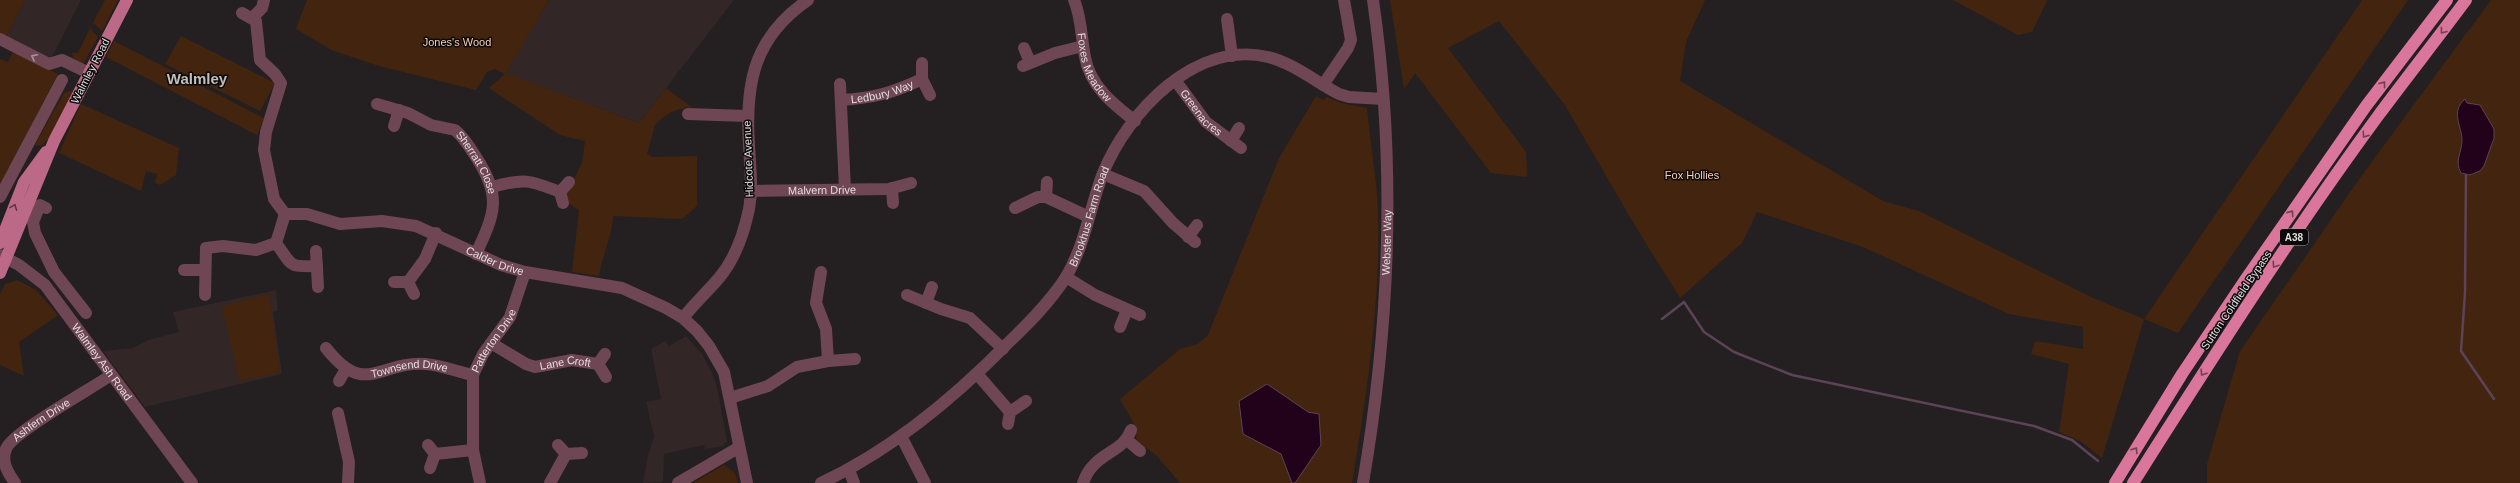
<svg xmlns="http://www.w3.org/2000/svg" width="2520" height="483" font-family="Arial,sans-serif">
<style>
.built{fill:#322627}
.green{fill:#43250f}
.water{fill:#22011a;stroke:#5c4355}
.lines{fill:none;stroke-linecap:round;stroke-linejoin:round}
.stream{stroke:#5c4355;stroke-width:2.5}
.minor{stroke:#6f4654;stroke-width:12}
.major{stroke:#bc6887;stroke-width:12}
.highway{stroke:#da759b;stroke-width:12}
.oneway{stroke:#734052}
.oneway2{stroke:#a89299}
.oneway3{stroke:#5b3442}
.labels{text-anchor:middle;stroke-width:3;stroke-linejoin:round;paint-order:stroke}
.shield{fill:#0c0a0a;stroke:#a29e9e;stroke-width:1}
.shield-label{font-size:10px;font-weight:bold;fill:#e2dede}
.park-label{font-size:11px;fill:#f9ceb2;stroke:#0c0a0a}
.street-label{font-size:11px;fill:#e2dede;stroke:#0c0a0a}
.district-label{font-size:15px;font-weight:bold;fill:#c4bebe;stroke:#0c0a0a}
</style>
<rect width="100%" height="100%" fill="#241f20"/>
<!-- built -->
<path class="built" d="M25,0H81L51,59L6,37Z
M549,0H734L639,123L505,73Z
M276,290L278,311L273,312L282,374L145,407L103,351L133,348L151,339L179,332L173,312Z
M686,336L702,354L712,373L717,387L727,441L723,446L705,449L704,445L664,454L663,482L643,483L647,459L654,436L646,402L661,399L651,349L665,341L669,346Z"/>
<!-- green -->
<path class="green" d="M0,0H25L6,37L0,33Z
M105,0H118L102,31L93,23Z
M307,0H549L506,73L639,123L666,88L693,108L685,107L684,109C672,109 663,117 655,125L647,154L652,157L697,156V206L682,219L613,216C612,237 602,255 599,276L572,272L579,210L565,201L566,195L582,163L585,141L560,135L489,88L505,74L495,69L487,72L476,90L379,66L331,50L296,29Z
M1390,0H1705L1686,42L1680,81L1883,201L1919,211L2093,298L2144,319L2362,0H2408L2178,333L2144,319L2102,458L2080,441L2059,432L2069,364L2031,354L2035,341L2083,349V327L2009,314L1863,247L1757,212L1742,243L1680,298L1634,224L1565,105L1499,21L1448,48L1526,152L1527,177L1491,173L1415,73L1404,89Z
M1953,0H2046L2047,1L2032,32L2018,35Z
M2491,0H2520V483H2207V464L2240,351L2362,175Z
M90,28L98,37L83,64L73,58L72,53H78Z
M181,36L275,83L260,111L165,64Z
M114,41L264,118L257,135L106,57Z
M13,52L58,74L0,185V59L8,62Z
M74,90L52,135L41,146L35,145L64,93Z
M1316,96L1323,100L1327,97L1341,103L1367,108C1370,141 1376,175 1378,208C1381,300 1367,393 1352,483H1180L1156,455L1137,441L1134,424L1120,399L1180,349L1198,344L1208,335L1279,158Z
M81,104L179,148L176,175L160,185L155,183L157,174L146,171L141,191L59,153Z
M17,280L36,290L58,315L19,342L24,376L0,365V294L5,284Z
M269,294L280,373L239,381L222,306Z
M724,465L735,473L738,483H693Z"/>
<!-- water -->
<path class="water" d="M2465,99L2467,103L2480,105L2494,129V138L2484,166L2480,171L2470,175L2461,173C2454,160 2462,153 2462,140C2462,126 2450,112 2465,99Z
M1267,384L1308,412L1319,414L1321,445L1295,483H1292L1281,454L1243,434L1239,401Z"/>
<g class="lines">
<!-- stream -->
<path class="stream" d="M2466,175L2465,292L2461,351L2494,399
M1662,319L1684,302L1704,332L1734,352L1792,375L2034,426L2072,440L2098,461"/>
<!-- minor -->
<g class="minor">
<path id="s1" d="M1074,0C1082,19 1081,38 1085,57C1090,86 1113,104 1135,121"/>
<path id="s2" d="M242,13L256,21L260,60L275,74L281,83L266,132L264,150L274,199L285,214H307L340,224L382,221L416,226L501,265L525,272L622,288L666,308L683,318L697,331L709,346L724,372L747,483"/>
<path d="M253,17L262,8L264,0"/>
<path d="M1227,19L1232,56"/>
<path d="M0,39L49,64L62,60L89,73"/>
<path d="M1024,48L1030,62"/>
<path d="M922,63V79L930,95"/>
<path d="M1023,66L1055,53L1083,46"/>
<path id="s3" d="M1175,80L1206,122L1241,148"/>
<path d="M840,84L845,189"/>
<path d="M1323,85L1348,48L1351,40L1344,0"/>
<path id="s4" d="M841,100C873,98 893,93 922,79"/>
<path id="s5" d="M377,104L408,113L431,125L455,130C464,137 470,148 476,157C502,197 495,213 476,254"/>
<path d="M688,114L747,116"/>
<path d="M394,126L399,110"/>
<path d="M1231,141L1239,128"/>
<path d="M1103,174L1144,191L1173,223L1195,242"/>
<path d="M492,187C524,178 530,180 560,192L563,203"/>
<path d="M892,188L893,203"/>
<path id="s6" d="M752,191L889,189L911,183"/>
<path d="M560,192L569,182"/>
<path d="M0,197L62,80"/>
<path d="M1046,197L1047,182"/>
<path d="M46,208L40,205L33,222L35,233L54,272L86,313"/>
<path d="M1015,208L1038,197H1046L1089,217"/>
<path d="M1188,237L1197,225"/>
<path d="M276,243C293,266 287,267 317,266"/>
<path d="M316,251L318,287"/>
<path id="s7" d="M0,255L19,265L45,285L192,483"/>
<path d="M184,270H204"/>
<path d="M821,272L816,303L826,329L828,361"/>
<path d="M1066,277L1095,295L1140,315"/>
<path d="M394,282H408L414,294"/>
<path d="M408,282L425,259L436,233"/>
<path d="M205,295L206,248L223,246L256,250L276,243L285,214"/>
<path d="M907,295L941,309L970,318L1003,349"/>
<path d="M926,303L932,287"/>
<path d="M683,318C694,304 707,292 719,278C735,259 744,233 749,209C753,188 750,167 749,145C745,83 754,37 808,0"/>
<path d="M1120,327L1127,310"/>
<path id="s8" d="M491,343L526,364L535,367L572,360L598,364"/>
<path id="s9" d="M326,348C365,398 379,361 425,364C441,365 458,372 473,375"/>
<path d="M605,354L598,364L606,377"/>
<path d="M978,375L1010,412"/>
<path d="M339,381L346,369"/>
<path d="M730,398L768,386L797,367L828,361L855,359"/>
<path d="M338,413L349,462L348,483"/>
<path d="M1008,424L1010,412L1026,401"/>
<path d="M901,436L925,483"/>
<path d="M1127,440L1140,451"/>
<path d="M428,445L435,454L430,468"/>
<path d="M558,445L566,454L582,453"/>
<path d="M435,454L473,450"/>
<path d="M849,470L854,483"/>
<path id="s10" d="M15,483C8,473 1,462 6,449C12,432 93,388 111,375"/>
<path id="s11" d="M480,483L473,450V375L483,354L510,317L525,272"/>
<path d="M550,483L566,454"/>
<path d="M678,483L738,448"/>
<path id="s12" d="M821,483C892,450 953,399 1008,343C1029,323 1050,302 1066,277C1085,245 1090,207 1103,173C1128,112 1195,40 1268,57C1293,63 1316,82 1339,94L1349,97L1383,99"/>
<path d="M1083,483C1093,452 1123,454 1131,430"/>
<path id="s13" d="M1363,483C1390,325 1396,159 1373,0"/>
</g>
<!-- major -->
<path class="major" d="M0,243L24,182L46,152
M0,273L54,141L127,0"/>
<!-- highway -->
<path class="highway" d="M2115,483L2182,374L2245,280L2366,106L2447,0
M2133,483C2212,359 2291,234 2378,116C2407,77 2437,39 2466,0"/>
</g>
<!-- one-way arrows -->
<defs><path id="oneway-chevron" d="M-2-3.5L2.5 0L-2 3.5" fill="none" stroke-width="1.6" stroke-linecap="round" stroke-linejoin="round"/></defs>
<g class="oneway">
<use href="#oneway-chevron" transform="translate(2443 31) rotate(127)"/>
<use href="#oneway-chevron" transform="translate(2383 84) rotate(-52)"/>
<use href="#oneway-chevron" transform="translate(2365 135) rotate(125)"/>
<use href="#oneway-chevron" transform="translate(2291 213) rotate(-55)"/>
<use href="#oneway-chevron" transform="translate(2275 265) rotate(124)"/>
<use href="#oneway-chevron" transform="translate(2203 373) rotate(123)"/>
<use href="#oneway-chevron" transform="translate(2135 450) rotate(-58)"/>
</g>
<use class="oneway2" href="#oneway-chevron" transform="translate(34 57) rotate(-153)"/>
<use class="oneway3" href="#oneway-chevron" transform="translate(14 207) rotate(-69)"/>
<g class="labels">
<!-- shield labels -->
<rect class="shield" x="2280" y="229" width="28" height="16" rx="3"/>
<g class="shield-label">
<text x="2294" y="241">A38</text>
</g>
<!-- park labels -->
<g class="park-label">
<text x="457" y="46">Jones's Wood</text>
<text x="1692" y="179">Fox Hollies</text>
</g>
<!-- street labels -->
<g class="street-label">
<text dy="4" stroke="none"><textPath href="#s1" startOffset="71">Foxes Meadow</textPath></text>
<text transform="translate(90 71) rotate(-63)" y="4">Walmley Road</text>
<text dy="4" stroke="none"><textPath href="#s4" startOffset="42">Ledbury Way</textPath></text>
<text dy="4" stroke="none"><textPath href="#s3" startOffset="42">Greenacres</textPath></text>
<text transform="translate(748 159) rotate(-92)" y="4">Hidcote Avenue</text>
<text dy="4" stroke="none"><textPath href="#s5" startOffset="122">Sherratt Close</textPath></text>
<text dy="4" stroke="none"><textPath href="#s6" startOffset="70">Malvern Drive</textPath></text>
<text dy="4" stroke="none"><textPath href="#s12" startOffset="388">Brookhus Farm Road</textPath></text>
<text dy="4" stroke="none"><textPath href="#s13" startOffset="242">Webster Way</textPath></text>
<text dy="4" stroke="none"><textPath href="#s2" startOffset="444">Calder Drive</textPath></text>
<text transform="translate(2236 300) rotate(-56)" y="4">Sutton Coldfield Bypass</text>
<text dy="4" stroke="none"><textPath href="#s11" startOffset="149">Patterton Drive</textPath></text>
<text dy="4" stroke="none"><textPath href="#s7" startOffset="150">Walmley Ash Road</textPath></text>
<text dy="4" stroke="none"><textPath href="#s8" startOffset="81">Lane Croft</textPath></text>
<text dy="4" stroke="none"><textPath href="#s9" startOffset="94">Townsend Drive</textPath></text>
<text dy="4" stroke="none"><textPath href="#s10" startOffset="83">Ashfern Drive</textPath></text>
</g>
<!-- district labels -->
<g class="district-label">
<text x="197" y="84">Walmley</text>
</g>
</g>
</svg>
